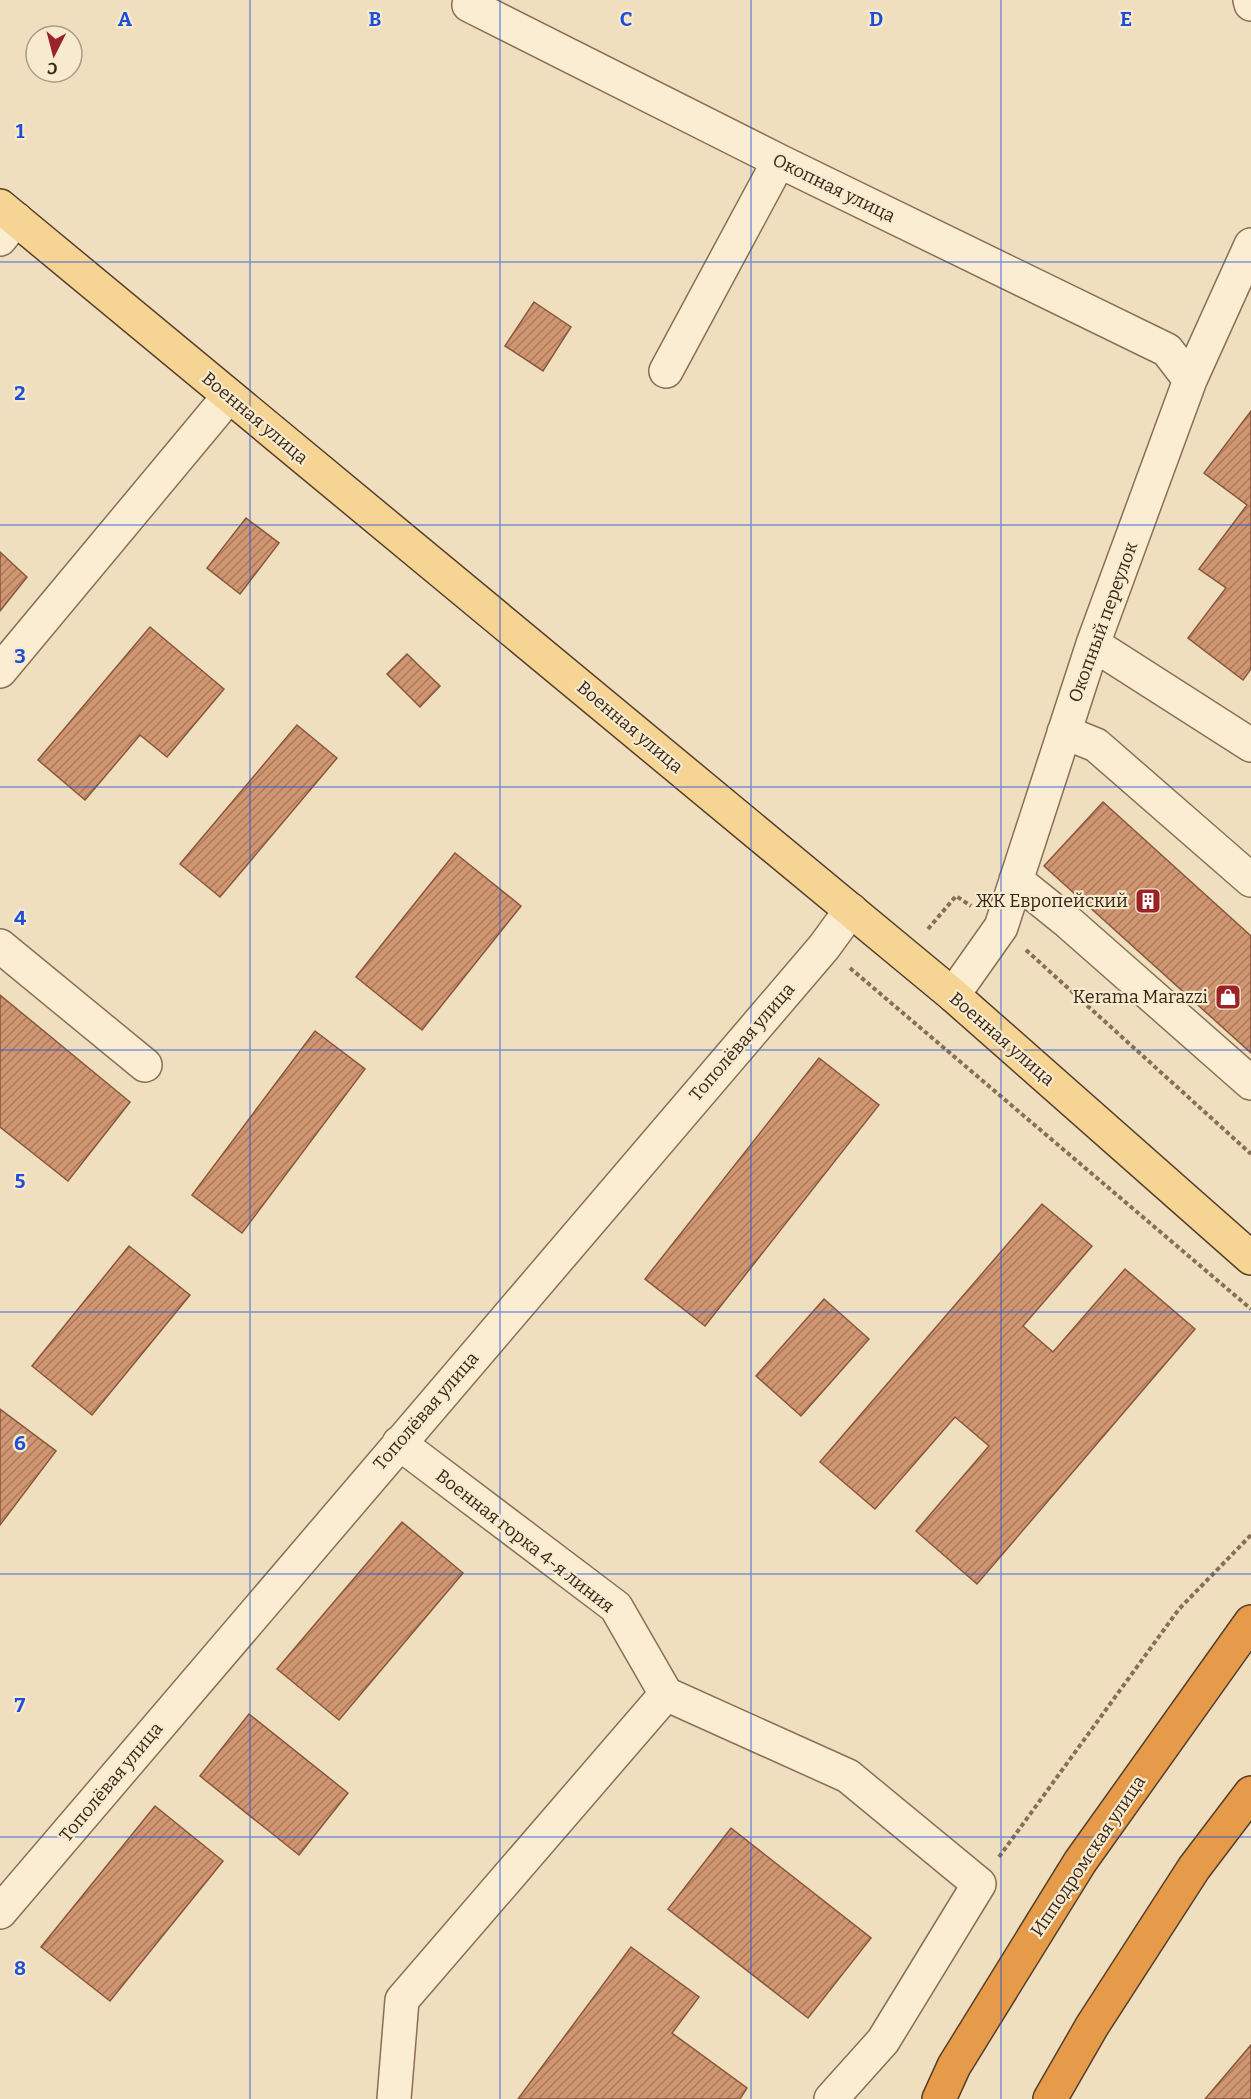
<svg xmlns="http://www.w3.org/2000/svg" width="1251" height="2099" font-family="Bitter,serif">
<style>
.building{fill:url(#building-hatch);stroke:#89573b;stroke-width:1.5}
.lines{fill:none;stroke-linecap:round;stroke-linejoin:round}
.minor-casing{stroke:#896f56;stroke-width:36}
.major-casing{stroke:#563e2b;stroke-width:36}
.highway-casing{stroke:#563e2b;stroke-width:36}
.path{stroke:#896f56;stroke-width:4;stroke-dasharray:4.5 3;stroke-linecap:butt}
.minor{stroke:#faedd2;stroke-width:33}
.major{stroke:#f6d493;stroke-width:33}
.highway{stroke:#e59b49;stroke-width:33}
.grid{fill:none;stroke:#1d4ed8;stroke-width:1.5;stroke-opacity:0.55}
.labels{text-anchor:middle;stroke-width:4.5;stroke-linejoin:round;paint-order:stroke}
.street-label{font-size:18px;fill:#38281b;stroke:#f7eace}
.poi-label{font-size:18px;fill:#38281b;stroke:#f7eace;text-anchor:end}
.grid-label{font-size:20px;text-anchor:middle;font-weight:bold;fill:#1d4ed8;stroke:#f7eace;stroke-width:4.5;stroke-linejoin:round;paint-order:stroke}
</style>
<defs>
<pattern id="building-hatch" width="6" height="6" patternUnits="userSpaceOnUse" patternTransform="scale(1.5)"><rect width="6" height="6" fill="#d09672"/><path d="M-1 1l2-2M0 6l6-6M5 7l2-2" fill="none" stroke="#aa7a5d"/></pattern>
</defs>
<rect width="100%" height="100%" fill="#f0dfbe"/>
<!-- building -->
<path class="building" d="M534,302L571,327L543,371L505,346Z
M1251,411V669L1243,680L1188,638L1226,588L1199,569L1247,505L1204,473Z
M246,518L279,543L240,594L207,568Z
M0,552L27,577L0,611Z
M150,627L224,689L167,757L140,735L85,800L38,760Z
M407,654L440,686L420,707L387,674Z
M297,725L337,758L220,897L180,864Z
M1103,802L1251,936V1053L1044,866Z
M455,853L521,906L422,1030L356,977Z
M0,995L130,1102L68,1181L0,1127Z
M315,1031L365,1069L242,1233L192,1195Z
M819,1058L879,1105L705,1326L645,1279Z
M1042,1204L1092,1246L1023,1326L1053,1352L1125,1269L1195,1329L977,1584L916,1531L989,1446L955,1417L875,1509L820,1462Z
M129,1246L190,1295L92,1415L32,1366Z
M824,1299L869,1339L801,1416L756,1376Z
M0,1409L56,1451L0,1525Z
M402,1522L463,1573L339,1720L277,1669Z
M249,1714L348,1793L299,1855L200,1776Z
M155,1806L223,1861L110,2001L41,1947Z
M731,1828L871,1938L808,2018L668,1909Z
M631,1947L699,1997L672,2033L747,2088L740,2099H518Z
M1251,2045V2099H1205Z"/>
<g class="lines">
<!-- minor casing -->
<g class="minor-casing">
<path id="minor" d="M1250,0L1251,4
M469,5L779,161L1167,350L1190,380
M0,239L16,219
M666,371L779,161
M1093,644L1251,745
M0,671L229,396
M1064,732L1096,745L1251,880
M1016,880L1068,922L1251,1083
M0,946L145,1065
M953,995L1001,927L1093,644L1190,380L1251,245
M399,1443L616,1607L666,1694L848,1776L979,1884L883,2041L831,2099
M0,1912L824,947L851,910
M394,2099L402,2000L666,1694"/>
</g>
<!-- major casing -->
<g class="major-casing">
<path id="major" d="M0,206L953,995L1251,1258"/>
</g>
<!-- highway casing -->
<g class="highway-casing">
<path id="highway" d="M939,2099L954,2066L1080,1862L1251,1622
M1050,2099L1092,2026L1194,1868L1251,1793"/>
</g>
<!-- path -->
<path class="path" d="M928,929L956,896L971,906
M1026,950L1251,1154
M850,968L1251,1309
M999,1857L1179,1609L1251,1535"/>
<!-- minor -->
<use href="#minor" class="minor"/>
<!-- major -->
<use href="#major" class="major"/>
<!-- highway -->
<use href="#highway" class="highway"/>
</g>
<!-- grid -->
<path class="grid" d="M250,0V2099M500,0V2099M751,0V2099M1001,0V2099M0,262H1251M0,525H1251M0,787H1251M0,1050H1251M0,1312H1251M0,1574H1251M0,1837H1251"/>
<!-- icons -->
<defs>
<g id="building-square" transform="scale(1.35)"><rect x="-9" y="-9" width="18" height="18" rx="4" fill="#9b2328" stroke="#f7eace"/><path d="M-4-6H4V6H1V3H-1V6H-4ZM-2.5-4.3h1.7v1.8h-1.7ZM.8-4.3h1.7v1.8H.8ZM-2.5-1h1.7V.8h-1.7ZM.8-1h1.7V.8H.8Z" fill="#fff"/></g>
<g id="shop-square" transform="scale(1.35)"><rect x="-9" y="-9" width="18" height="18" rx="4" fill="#9b2328" stroke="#f7eace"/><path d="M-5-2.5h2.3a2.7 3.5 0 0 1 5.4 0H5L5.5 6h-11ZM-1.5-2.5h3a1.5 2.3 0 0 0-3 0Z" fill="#fff"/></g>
</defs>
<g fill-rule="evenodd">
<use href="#building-square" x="1148" y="901"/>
<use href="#shop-square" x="1228" y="997"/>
</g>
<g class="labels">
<!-- street labels -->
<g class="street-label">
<text transform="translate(834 188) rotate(26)" y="6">Окопная улица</text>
<text transform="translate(255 418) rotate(40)" y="6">Военная улица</text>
<text transform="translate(1103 622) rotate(-70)" y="6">Окопный переулок</text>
<text transform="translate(630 727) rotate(40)" y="6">Военная улица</text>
<text transform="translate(1002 1039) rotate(41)" y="6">Военная улица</text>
<text transform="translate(742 1042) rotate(-49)" y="6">Тополёвая улица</text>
<text transform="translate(426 1411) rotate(-49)" y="6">Тополёвая улица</text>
<text transform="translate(525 1541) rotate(38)" y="6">Военная горка 4-я линия</text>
<text transform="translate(111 1782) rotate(-50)" y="6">Тополёвая улица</text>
<text transform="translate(1088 1856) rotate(-56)" y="6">Ипподромская улица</text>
</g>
<!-- poi labels -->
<g class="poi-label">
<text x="1128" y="907">ЖК Европейский</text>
<text x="1208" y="1003">Kerama Marazzi</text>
</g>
</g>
<g class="grid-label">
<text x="125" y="26">A</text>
<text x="375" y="26">B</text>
<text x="626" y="26">C</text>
<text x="876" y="26">D</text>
<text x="1126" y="26">E</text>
<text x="20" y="138">1</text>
<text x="20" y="400">2</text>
<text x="20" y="663">3</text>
<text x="20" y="925">4</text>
<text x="20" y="1188">5</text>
<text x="20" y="1450">6</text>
<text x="20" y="1712">7</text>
<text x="20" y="1975">8</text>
</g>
<!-- north arrow -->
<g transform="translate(54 54) rotate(186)"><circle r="28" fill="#f7eace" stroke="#ab9c86" stroke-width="1.5"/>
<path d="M0-4.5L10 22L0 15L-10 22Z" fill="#9b2328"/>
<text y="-9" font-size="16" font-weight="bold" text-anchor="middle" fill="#38281b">С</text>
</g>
</svg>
